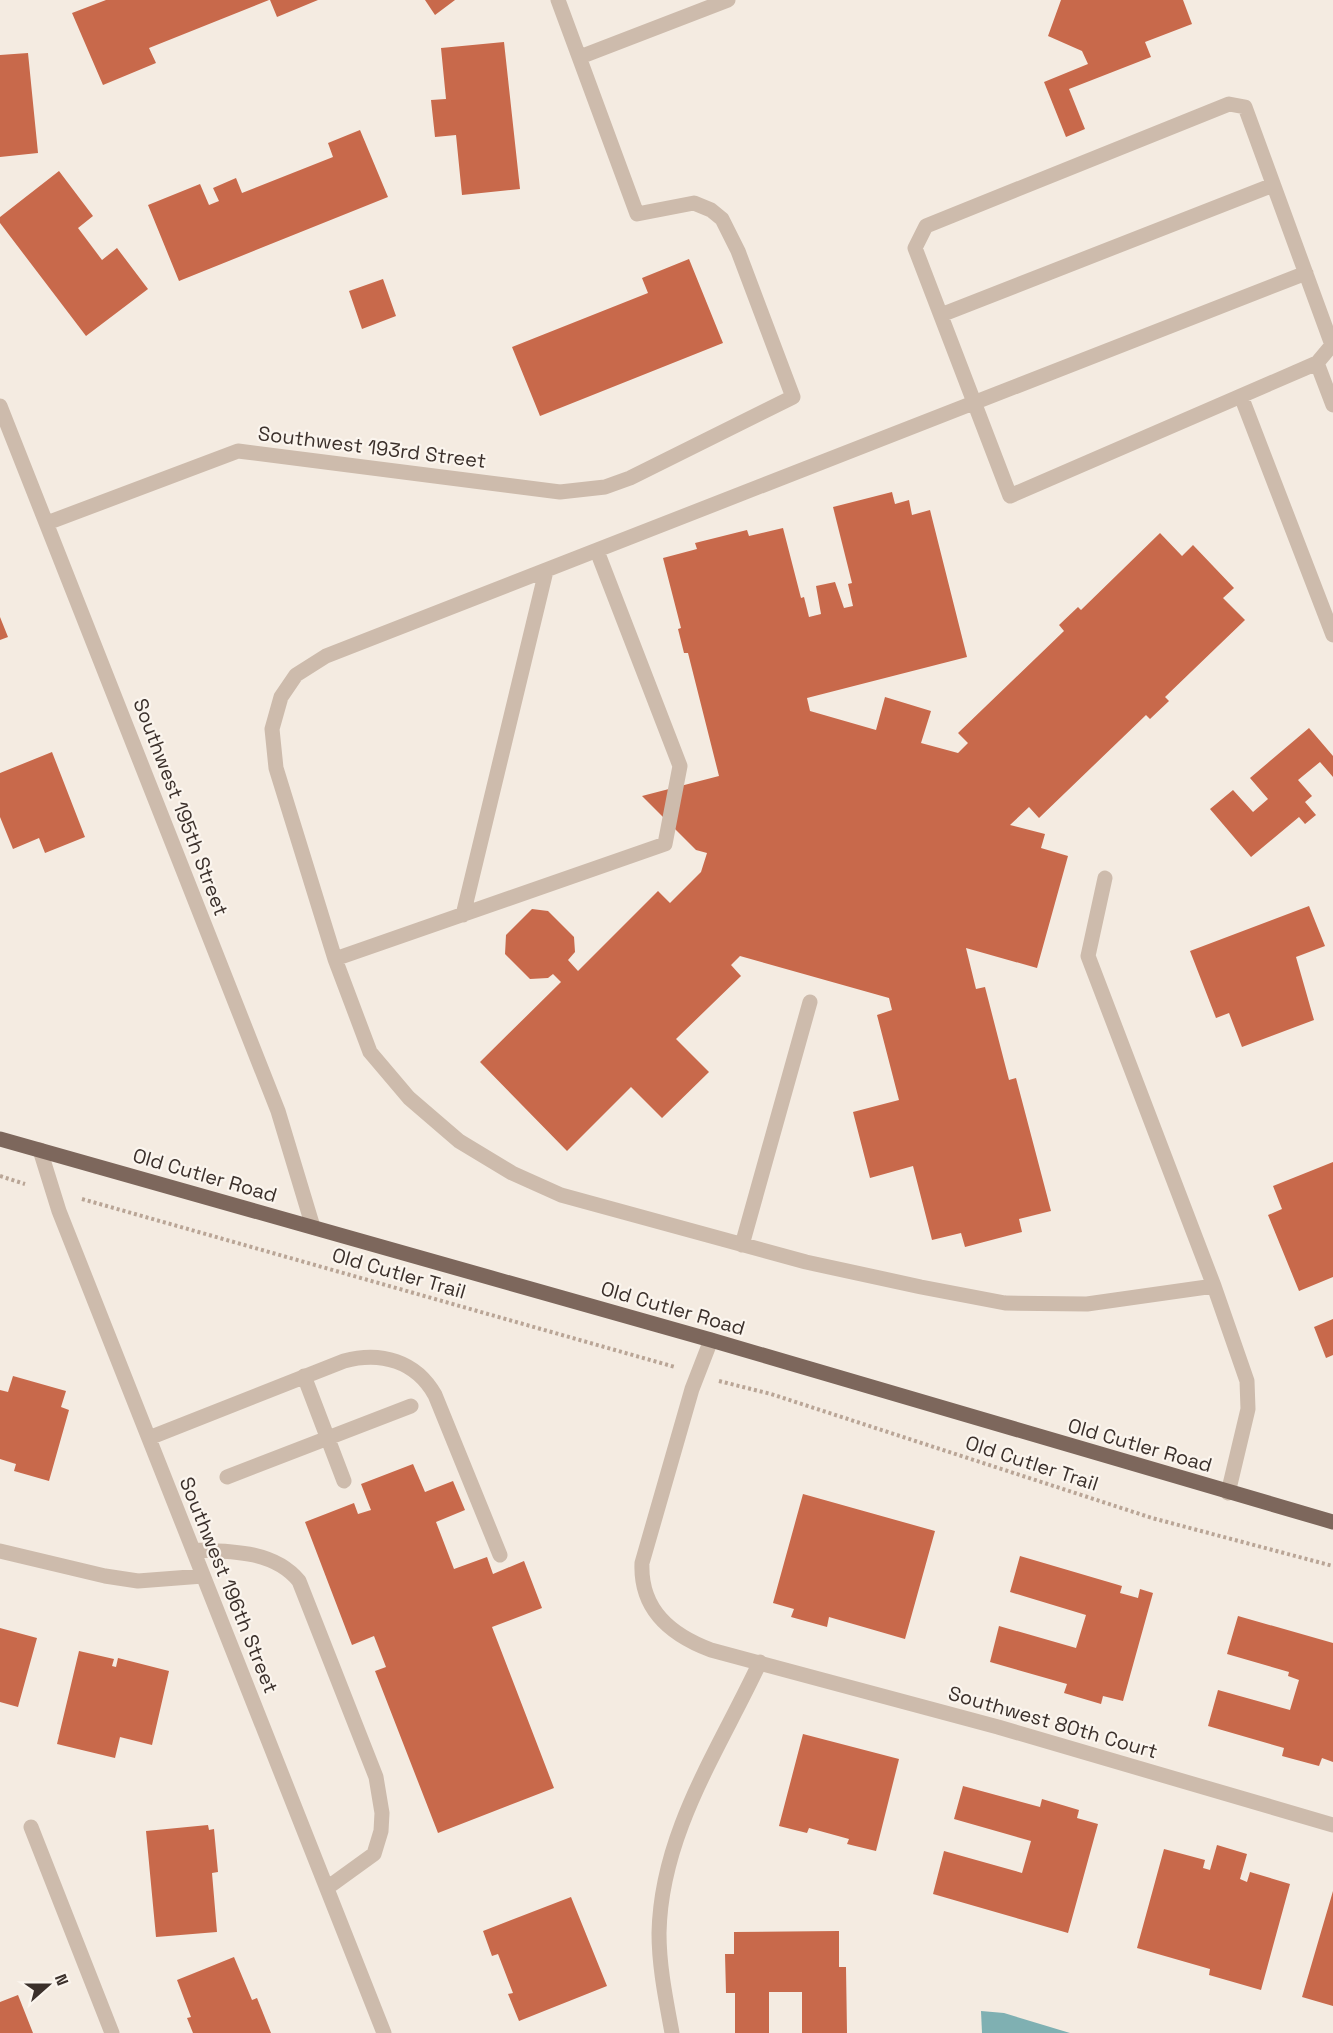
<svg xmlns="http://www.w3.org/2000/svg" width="1333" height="2033" font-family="'Space Grotesk',sans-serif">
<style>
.water{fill:#7fb0b2}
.building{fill:#c8694b}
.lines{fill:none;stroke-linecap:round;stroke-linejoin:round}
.path{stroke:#b9a596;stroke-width:4;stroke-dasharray:3 3;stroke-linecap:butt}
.minor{stroke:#cdbbac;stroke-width:15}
.major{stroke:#7d675c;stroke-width:15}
.labels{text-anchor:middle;stroke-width:4.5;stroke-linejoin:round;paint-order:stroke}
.street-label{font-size:20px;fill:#3b302b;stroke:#fbf5ee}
</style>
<rect width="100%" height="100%" fill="#f4ebe1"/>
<!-- water -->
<path class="water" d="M981,2011L1004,2013L1070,2033H982Z"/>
<!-- building -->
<path class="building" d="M106,0H269L149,48L156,63L103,85L72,13Z
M270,0H318L277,17Z
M425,0H455L435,15Z
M1061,0H1183L1192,24L1145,42L1151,57L1069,89L1085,129L1066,137L1044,82L1088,64L1082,51L1048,36Z
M504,42L520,189L462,195L456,135L435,137L431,100L446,99L441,48Z
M28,53L38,153L0,157V55Z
M360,130L388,197L179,281L148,205L200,184L209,205L219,201L213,188L236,178L242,193L333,157L328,143Z
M59,171L93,216L78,228L102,260L117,248L148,289L86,336L0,223V217Z
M689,259L723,343L540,416L512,347L648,293L642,278Z
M383,279L396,316L362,329L349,291Z
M892,492L895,504L909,500L912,515L930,510L967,657L807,698L810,711L876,730L885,697L931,711L921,743L958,753L968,743L958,733L1064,631L1059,625L1078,607L1081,610L1160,533L1182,556L1193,545L1234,588L1223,598L1245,620L1165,697L1169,701L1150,719L1146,715L1039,818L1029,807L1010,825L1045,834L1041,848L1068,856L1037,968L966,948L976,989L985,987L1009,1080L1016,1078L1051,1211L1019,1219L1022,1232L965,1247L961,1233L932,1240L913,1166L870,1178L853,1112L899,1100L877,1015L892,1010L889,998L740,956L731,965L741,976L676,1039L709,1072L662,1118L631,1087L567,1151L480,1062L561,982L553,974L548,978L530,979L505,954L506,935L532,909L548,911L574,937L575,952L568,960L578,971L658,891L670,903L701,872L707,853L696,850L642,796L719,776L688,653H684L678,629L681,628L663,558L697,549L695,543L747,530L749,536L783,528L801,598L804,597L809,617L821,614L816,586L835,582L844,608L853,606L848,584L852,583L833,507Z
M0,617L8,637L0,640Z
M1309,728L1333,756V777L1320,762L1298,780L1312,796L1305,802L1316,815L1305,824L1299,817L1251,857L1210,809L1233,790L1253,812L1268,799L1250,778Z
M52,752L85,837L45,853L39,838L13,849L0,817V773Z
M1309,906L1325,946L1296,957L1314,1020L1242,1047L1229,1013L1216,1018L1190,951Z
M1333,1162V1277L1299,1291L1268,1215L1282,1209L1273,1186Z
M1333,1319V1355L1326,1358L1314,1327Z
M13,1376L66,1391L61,1407L69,1410L49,1481L14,1471L16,1464L0,1459V1390L8,1392Z
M413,1464L425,1492L453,1481L465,1510L436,1522L454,1569L487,1557L493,1574L524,1561L542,1608L492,1627L554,1788L438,1833L375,1671L386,1667L374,1636L352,1645L305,1522L354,1503L358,1514L371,1510L361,1484Z
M803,1494L935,1531L905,1639L829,1617L827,1627L791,1617L794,1609L773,1603Z
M1020,1556L1122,1586L1120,1593L1138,1598L1140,1589L1153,1593L1123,1701L1103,1696L1101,1704L1064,1693L1067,1684L990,1662L999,1626L1076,1648L1086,1615L1010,1592Z
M1238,1616L1333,1643V1762L1322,1758L1319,1766L1282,1756L1284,1748L1208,1726L1218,1690L1290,1710L1299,1680L1288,1676L1289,1672L1227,1654Z
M0,1628L37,1638L18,1707L0,1702Z
M79,1651L114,1659L112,1666L116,1667L118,1658L169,1671L152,1745L120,1737L115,1758L57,1744Z
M803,1734L899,1759L876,1851L847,1844L849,1839L809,1828L807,1833L779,1826Z
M963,1786L1040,1807L1042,1799L1079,1810L1077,1818L1098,1824L1068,1933L933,1894L944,1851L1022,1873L1031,1841L954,1819Z
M208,1825L209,1830L214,1829L218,1872L212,1873L217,1932L156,1937L146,1831Z
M1217,1845L1247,1854L1240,1879L1247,1882L1250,1872L1290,1884L1261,1990L1209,1975L1210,1969L1137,1948L1164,1849L1205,1860L1203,1868L1210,1870Z
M1333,1891V2006L1302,1997Z
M571,1897L607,1986L519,2021L508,1994L513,1993L498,1954L492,1956L483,1931Z
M839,1931V1967H846L847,2033H802V1992H769V2033H735V1993H726L725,1954H734V1932Z
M234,1957L252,2000L257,1998L271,2033H193L187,2018L191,2017L177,1980Z
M18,1995L33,2033H0V2002Z"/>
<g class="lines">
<!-- path -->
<path class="path" d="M0,1176L25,1184
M82,1199L675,1367
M719,1381L771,1394L1152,1518L1333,1566"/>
<!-- minor -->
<path class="minor" d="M580,57L728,0
M1229,104L1245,107L1332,345L1317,363L1010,496L915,248L926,226Z
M941,315L1273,185
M1317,363L1333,405
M1241,396L1333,635
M0,406L278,1111L313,1227
M47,523L238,451L560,492L605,487L630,478L793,397L738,251L722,219L711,210L694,203L637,214L558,0
M1105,878L1088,956L1214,1286
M463,915L546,571
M335,959L665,844L680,766L597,551
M40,1150L59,1211L384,2033
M742,1245L810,1002
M711,1340L692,1389L642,1563C640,1610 671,1635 711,1650L998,1727L1333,1825
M304,1376L344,1481
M149,1438L344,1361C381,1351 416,1361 435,1395L500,1555
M227,1477L411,1406
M1228,1493L1248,1409L1247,1381L1214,1286L1087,1304L1005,1303L921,1287L806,1262L561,1195L512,1173L459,1141L409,1098L370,1052L335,959L276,768L272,729L281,697L296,675L326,656L1306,273
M193,1550C229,1551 274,1550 299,1581L376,1777L382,1813L381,1831L374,1854L327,1888
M0,1551L105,1576L138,1581L203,1576
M31,1827L112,2033
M672,2033C666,2000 659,1967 659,1933C661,1833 719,1750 760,1662"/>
<!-- major -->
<path class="major" d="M0,1139L711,1340L1333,1522"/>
</g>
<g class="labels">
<!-- street labels -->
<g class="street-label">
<text transform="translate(372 447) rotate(7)" y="7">Southwest 193rd Street</text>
<text transform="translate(181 807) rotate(69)" y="7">Southwest 195th Street</text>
<text transform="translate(205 1175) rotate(16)" y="7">Old Cutler Road</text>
<text transform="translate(399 1273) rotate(16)" y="7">Old Cutler Trail</text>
<text transform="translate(673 1308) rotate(16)" y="7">Old Cutler Road</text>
<text transform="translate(1140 1445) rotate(16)" y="7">Old Cutler Road</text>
<text transform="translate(1032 1463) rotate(18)" y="7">Old Cutler Trail</text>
<text transform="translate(229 1585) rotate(68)" y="7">Southwest 196th Street</text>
<text transform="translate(1053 1722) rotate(16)" y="7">Southwest 80th Court</text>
</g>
</g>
<!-- north arrow -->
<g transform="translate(48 1985) rotate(69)" stroke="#fbf5ee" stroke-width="4.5" paint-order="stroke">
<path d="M0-4.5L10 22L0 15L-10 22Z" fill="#3b302b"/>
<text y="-9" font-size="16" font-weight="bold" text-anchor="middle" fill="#3b302b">N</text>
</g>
</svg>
